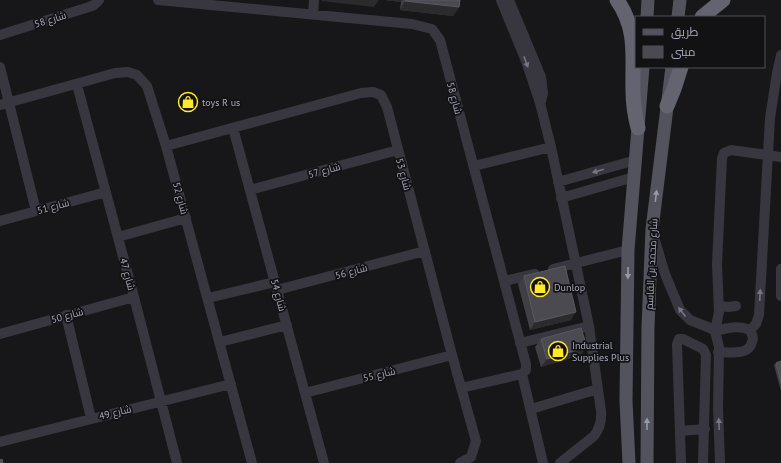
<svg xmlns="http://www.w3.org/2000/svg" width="781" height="463" font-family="'PT Sans',Cairo,sans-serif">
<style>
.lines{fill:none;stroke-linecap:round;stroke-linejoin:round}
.minor{stroke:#38373f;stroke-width:10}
.major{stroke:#53535e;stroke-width:13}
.highway{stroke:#636470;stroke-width:15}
.wall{fill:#403f44}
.shaded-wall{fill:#2b2a2d}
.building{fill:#4b4a51;stroke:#5a5961}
.oneway{fill:#767683}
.oneway2{fill:#9798a8}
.labels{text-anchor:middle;stroke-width:3.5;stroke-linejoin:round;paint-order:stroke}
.street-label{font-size:10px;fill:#a8a9ba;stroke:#121214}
.poi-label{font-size:10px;fill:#a8a9ba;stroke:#121214;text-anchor:start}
</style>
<rect width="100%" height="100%" fill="#171719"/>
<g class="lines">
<!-- minor -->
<path class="minor" d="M158,0L412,24L432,29L440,40L526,364V370L522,374L461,388
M501,0L526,61L540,103L551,147L589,326L601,411C602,421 600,428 594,436L560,463
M509,0L541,77L543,93L541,101
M313,14L314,0
M0,35L89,7L94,5L99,0
M0,67L36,211
M77,85L134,297L177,463
M0,105L115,73L128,72L137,75L147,86L166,146L252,463
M233,128L324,463
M166,146L361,93L373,92L381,95L387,107L452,355L476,441L471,457L460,463
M474,166L551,147
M558,182L636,160
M250,190L398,150
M561,198L634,177
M0,221L106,192
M118,237L186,218
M654,237L665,274L680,310L690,320L710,328L715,331L719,347L718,408L720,463
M553,269L628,250
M781,269V296
M504,281L535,274
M277,290L425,251
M208,298L275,282
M719,306L728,307L736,306
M66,315L91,418
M750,330L756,324L759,315L770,118L777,73L781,55
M715,331L719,312L717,264L722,158L724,153L731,150L781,157
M715,331C727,328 738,325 750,330C752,334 754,338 752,342C749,356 729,352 718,352
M0,334L134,297
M220,342L287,325
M520,343L589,326
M522,374L543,463
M305,393L452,355
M531,409L598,389
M680,431L705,429
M0,442L231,384
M681,463L677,344L679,339H683L703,349L706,355L703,463"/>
<!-- major -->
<path class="major" d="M647,17L648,0
M678,17L680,0
M629,463L626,401L628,250L643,67
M647,463L648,327L652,229L672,67"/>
<!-- highway -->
<path class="highway" d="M617,0C638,30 632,57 633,91C633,104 635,116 638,128
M702,17L723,0
M667,106L674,89L681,67"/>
</g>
<!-- wall -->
<path class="wall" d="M385,0H460L459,7L453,16L400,10L401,2Z
M524,276L571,320L530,330L518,284Z
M541,339L581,355L541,367L535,347Z
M781,361V391L774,365L776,363Z"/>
<!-- shaded-wall -->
<path class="shaded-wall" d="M322,0H379L374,7L321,1Z
M385,0H402L401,2Z
M405,1L459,7L453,16L400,10Z
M576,312L571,320L530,330L535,322Z
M587,347L581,355L541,367L547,359Z"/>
<!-- building -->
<path class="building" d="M406,0H460L459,7L405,1Z
M565,266L576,312L535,322L524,276Z
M581,328L587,347L547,359L541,339Z
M781,361V383L776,363Z
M2,459L3,463H0V460Z"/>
<!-- one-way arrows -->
<defs><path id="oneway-solid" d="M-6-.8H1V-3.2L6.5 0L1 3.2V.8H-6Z"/></defs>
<g class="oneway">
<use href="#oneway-solid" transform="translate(526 62) rotate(70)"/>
<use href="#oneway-solid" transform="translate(598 171) rotate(164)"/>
<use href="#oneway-solid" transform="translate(760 295) rotate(-87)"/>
<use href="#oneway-solid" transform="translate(682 312) rotate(-127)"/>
<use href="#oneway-solid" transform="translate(719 424) rotate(-92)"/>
</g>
<g class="oneway2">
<use href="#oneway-solid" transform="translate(656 196) rotate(-83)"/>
<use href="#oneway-solid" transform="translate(628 273) rotate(91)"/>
<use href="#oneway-solid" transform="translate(647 424) rotate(-90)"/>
</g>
<!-- icons -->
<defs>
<g id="shop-ring" transform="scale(1)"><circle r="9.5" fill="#121214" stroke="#ffe829" stroke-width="1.5"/><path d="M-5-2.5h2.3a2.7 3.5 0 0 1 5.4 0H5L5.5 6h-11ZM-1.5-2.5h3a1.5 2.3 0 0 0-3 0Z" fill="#ffe829"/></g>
</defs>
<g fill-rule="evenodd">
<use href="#shop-ring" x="188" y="102"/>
<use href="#shop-ring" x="540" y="287"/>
<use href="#shop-ring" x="558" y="351"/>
</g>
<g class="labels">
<!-- street labels -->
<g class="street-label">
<text transform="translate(50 19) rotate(-17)" y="4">شارع 58</text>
<text transform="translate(455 98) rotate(75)" y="4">شارع 58</text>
<text transform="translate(324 170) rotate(-15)" y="4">شارع 57</text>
<text transform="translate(404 174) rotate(75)" y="4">شارع 53</text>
<text transform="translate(181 198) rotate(75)" y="4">شارع 52</text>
<text transform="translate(53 206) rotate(-15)" y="4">شارع 51</text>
<text transform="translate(651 264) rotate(-87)" y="4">شارع محمد بن القاسم</text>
<text transform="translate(351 271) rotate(-15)" y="4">شارع 56</text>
<text transform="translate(128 274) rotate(75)" y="4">شارع 47</text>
<text transform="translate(279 295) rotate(75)" y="4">شارع 54</text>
<text transform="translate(67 315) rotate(-15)" y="4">شارع 50</text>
<text transform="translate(379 374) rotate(-14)" y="4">شارع 55</text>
<text transform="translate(115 412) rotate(-14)" y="4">شارع 49</text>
</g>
<!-- poi labels -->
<g class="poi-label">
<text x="202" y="106">toys R us</text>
<text x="554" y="291">Dunlop</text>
<text x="572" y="349">Industrial<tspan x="572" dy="12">Supplies Plus</tspan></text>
</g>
</g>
<!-- legend -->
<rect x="635" y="16" width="130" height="52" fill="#121214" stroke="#4e4e56"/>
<rect x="643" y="29" width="20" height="6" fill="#53535e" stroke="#4e4e56"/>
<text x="671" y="36" font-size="12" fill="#a8a9ba">طريق</text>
<rect x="643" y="46" width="20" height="12" fill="#4b4a51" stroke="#4e4e56"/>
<text x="671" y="56" font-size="12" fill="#a8a9ba">مبنى</text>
</svg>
